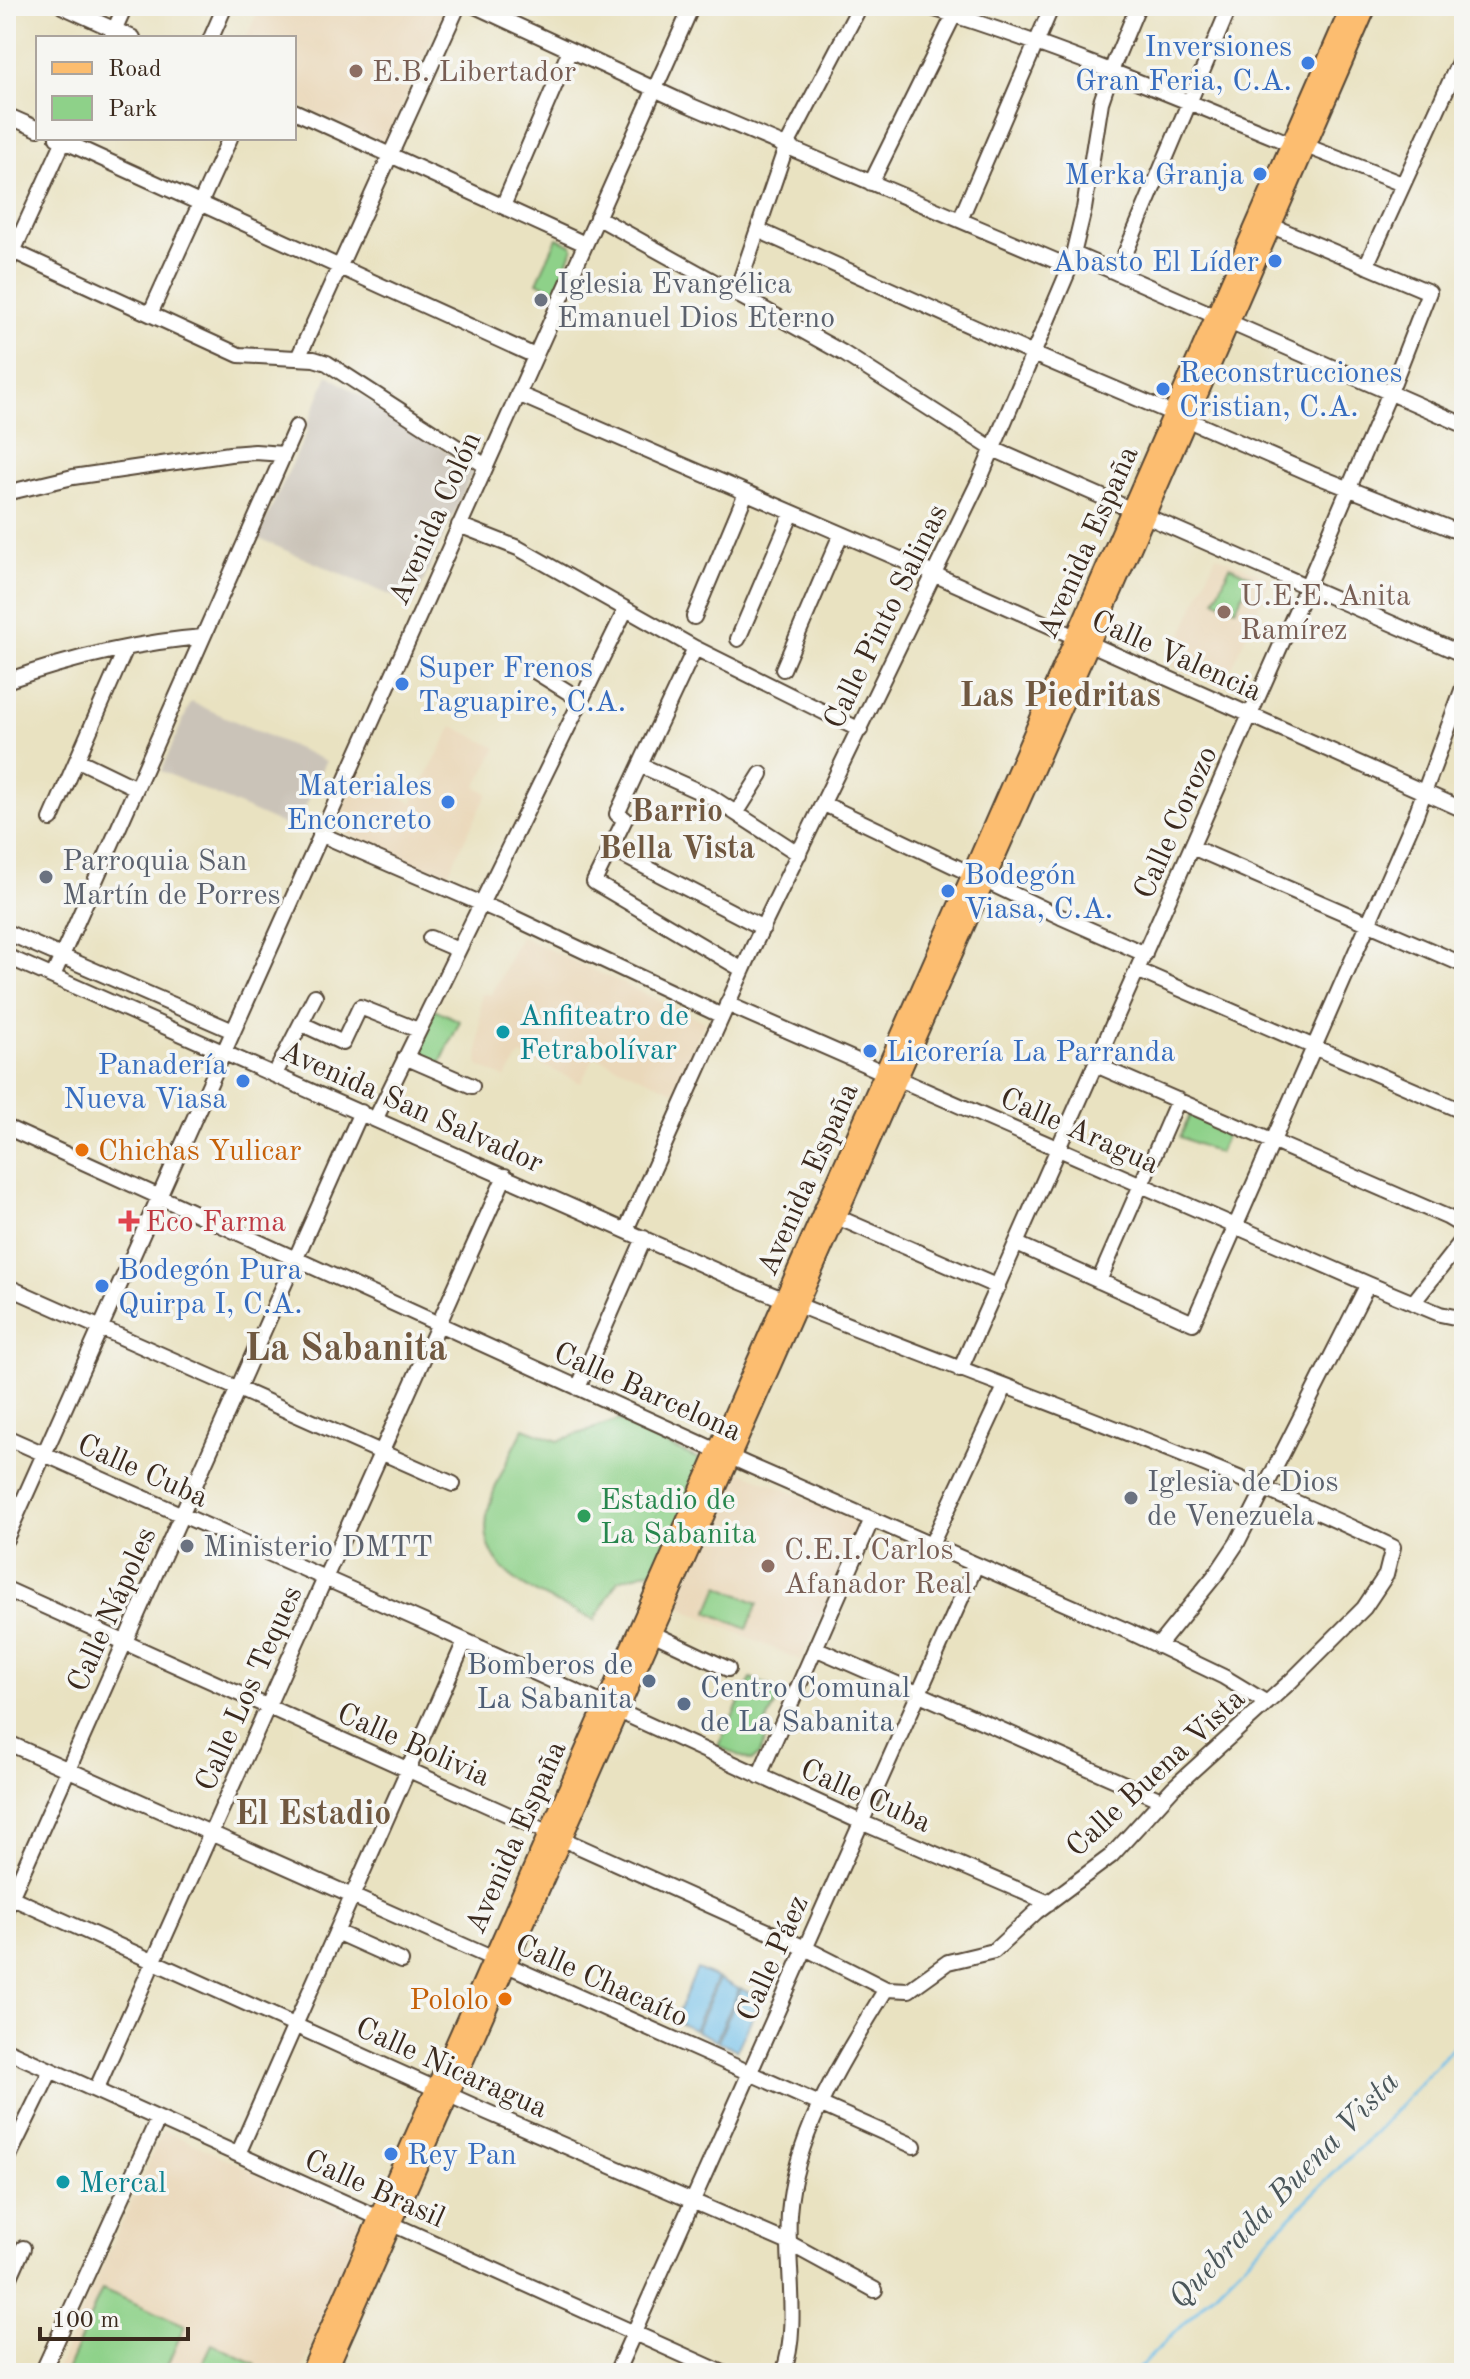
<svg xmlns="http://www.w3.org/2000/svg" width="1470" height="2379" font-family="'Old Standard TT',serif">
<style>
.built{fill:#ead8ba}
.industrial{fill:#cac3b8}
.green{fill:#8ed189;stroke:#647e54;stroke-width:2}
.water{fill:#6fbfea;stroke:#557484;stroke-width:2}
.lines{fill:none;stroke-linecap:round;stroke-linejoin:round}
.stream{stroke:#6fbfea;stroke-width:3}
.minor-casing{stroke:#554636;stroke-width:18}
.major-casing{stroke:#554636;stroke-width:22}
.minor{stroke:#fff;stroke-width:14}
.major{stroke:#fcbd6f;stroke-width:18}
.shop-dot{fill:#3f7fe0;stroke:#f6f6f2;stroke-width:3}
.education-dot{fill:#8d6e63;stroke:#f6f6f2;stroke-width:3}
.worship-dot{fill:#6b7280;stroke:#f6f6f2;stroke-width:3}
.culture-dot{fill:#0f9aa8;stroke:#f6f6f2;stroke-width:3}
.food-dot{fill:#e8710a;stroke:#f6f6f2;stroke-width:3}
.health-dot{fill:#e0444e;stroke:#f6f6f2;stroke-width:3}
.leisure-dot{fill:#2e9e5b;stroke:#f6f6f2;stroke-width:3}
.service-dot{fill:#5c6f8a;stroke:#f6f6f2;stroke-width:3}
.labels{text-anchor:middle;stroke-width:7;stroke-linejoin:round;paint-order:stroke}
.shop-label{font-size:30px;fill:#366cbe;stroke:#f6f6f2;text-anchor:start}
.education-label{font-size:30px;fill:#785e54;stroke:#f6f6f2;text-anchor:start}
.worship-label{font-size:30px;fill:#5b616d;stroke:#f6f6f2;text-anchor:start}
.street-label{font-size:30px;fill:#3b2a1e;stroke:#f6f6f2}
.culture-label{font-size:30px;fill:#0d838f;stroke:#f6f6f2;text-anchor:start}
.food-label{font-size:30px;fill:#c56008;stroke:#f6f6f2;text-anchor:start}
.health-label{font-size:30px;fill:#be3a42;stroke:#f6f6f2;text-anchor:start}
.leisure-label{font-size:30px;fill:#27864d;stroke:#f6f6f2;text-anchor:start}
.service-label{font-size:30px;fill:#4e5e75;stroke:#f6f6f2;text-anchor:end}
.neighbourhood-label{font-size:32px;font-weight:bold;fill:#705840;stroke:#f6f6f2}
.water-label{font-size:32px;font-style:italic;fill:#4b575b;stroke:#f6f6f2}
.quarter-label{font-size:34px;font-weight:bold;fill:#705840;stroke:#f6f6f2}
.district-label{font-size:38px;font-weight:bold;fill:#705840;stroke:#f6f6f2}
</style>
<rect width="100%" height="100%" fill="#f6f6f2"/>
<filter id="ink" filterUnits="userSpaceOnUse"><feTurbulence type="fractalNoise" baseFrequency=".0125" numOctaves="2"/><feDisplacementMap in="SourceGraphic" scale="16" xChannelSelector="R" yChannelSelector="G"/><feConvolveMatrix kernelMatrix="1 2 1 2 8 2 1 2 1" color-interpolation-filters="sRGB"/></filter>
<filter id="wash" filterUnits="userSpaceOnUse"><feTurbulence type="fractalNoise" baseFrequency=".006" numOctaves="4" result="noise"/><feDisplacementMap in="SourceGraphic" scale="32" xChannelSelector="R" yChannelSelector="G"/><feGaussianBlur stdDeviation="1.8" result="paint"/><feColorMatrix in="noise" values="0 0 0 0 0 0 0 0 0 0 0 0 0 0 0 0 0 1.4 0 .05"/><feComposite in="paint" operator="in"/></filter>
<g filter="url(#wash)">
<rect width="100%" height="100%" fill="#e9e2c1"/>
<!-- built -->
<path class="built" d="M260,6H293L299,9L301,6H446L385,144L294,103V38H246Z
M1216,555L1271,579L1223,688L1170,665Z
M453,726L497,748L476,787L488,793L445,879L336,829L334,823L359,772L412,803Z
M520,936L705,1022L675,1087L676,1092L594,1056L581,1083L521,1055L505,1078L478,1066L481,994H492Z
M738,1470L856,1520L859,1527L801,1661L676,1605L733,1472Z
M163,2130L366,2222L301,2373H55Z"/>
<!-- industrial -->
<path class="industrial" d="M328,375L474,469L413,605L257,538L308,430L306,428Z
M191,702L326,761L295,830L161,771Z"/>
<!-- green -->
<path class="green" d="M557,238L572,245L573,248L556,291L537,282Z
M1230,566L1251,576L1236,609L1215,600Z
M434,1009L460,1021L440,1064L414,1052Z
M1190,1115L1228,1131L1219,1153L1180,1137Z
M618,1420L640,1431L639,1433L706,1462L657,1569L618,1580L595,1620C547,1598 470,1575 489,1507C496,1480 512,1453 524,1428L558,1441Z
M719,1586L758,1603L747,1629L708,1612Z
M751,1678L781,1692L762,1732L768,1735L759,1755L751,1761L718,1746Z
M102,2289L185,2325L164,2373H66Z
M212,2344L256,2364L252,2373H208L200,2369Z"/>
<!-- water -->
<path class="water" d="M697,1969L717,1978L694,2030L674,2021Z
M719,1979L739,1989L716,2040L696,2031Z
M741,1989L761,1998L737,2050L718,2041Z"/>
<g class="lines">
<!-- stream -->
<path class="stream" d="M1134,2373L1380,2127L1464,2035"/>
</g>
</g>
<g filter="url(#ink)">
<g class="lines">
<!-- minor casing -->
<g class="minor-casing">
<path id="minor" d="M62,6L133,38
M475,6L689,105L1070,267
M925,6C1050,44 1170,94 1291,144
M112,35L125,6
M211,38L225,6
M294,111L585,244
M6,115L38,129
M57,138L535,356
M1306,146L1402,184
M871,183L954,15
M503,206L570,50
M597,217L843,353L993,449L1132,510
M960,220L1052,6
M758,230L1033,354L1174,414
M6,248L239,355L314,359L327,363L486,466
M1074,254L1464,425
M1366,266L1464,51
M6,267L65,138
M1117,273L1230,6
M736,293L786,147L860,6
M150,314L230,138
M298,358L458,6
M518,394L893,556L1464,810
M1188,420L1312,474L1464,534
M6,493L73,477L230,454L255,452L284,454
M1146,516L1464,655
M459,525L518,548L695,648L860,730
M694,617L746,493
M738,639L792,513
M695,648L617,814L625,819L594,882L743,970
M783,669L841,534
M533,670L581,700
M6,681C69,659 136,642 203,637
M78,760L136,788
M640,765L711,797L799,854
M824,804L1061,917L1145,954
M737,812L761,774
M51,819L126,648
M320,834L510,916L722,1016
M1192,847L1464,965
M611,849L763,928
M6,932L233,1031
M430,938L458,950
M6,956L739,1281C956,1372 1181,1445 1393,1547L1386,1575L1364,1608L1291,1681L1173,1788L1111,1856L1036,1912L994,1951L948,1962L909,1990L886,1989L805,1948L6,1589
M1137,970L1464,1112
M53,976L296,427
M727,1004L1368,1284L1440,1314L1464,1319
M302,1024L343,1043L360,1007L418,1030
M405,1057L472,1086
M1096,1065L1447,1217L1464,1227
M275,1074L315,996
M376,1118L626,609
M6,1127L746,1464L1130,1632L1224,1677L1267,1703
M837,1217L998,1287
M626,1230L755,943L979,481L1070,267L1084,209L1101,102L1115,61L1138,6
M1017,1244L1193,1323L1415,817L1464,685
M1099,1281L1178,1100
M6,1286L453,1484
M1413,1303L1464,1238
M960,1370L1307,586L1390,392L1429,292L1272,226
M578,1388L644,1238
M6,1437L424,1622L861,1822L1049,1903
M6,1539L692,6
M931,1545L1005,1387
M652,1633L728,1669
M1158,1646L1217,1573L1237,1543L1368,1284
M815,1648L1161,1800
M6,1742L914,2146
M759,1776L872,1519
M6,1895L487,2112L789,2243L875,2290
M6,1909L361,1112
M336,1932L401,1961
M6,2050L723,2373
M96,2090L505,1176
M238,2154L465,1641
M6,2162L51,2070
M6,2286L23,2248
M329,2366L346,2373
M42,2373L158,2119
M616,2373L976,1565
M783,2373C800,2329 786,2262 789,2214C795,2131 844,2058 886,1989"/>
</g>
<!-- major casing -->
<g class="major-casing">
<path id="major" d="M310,2373L968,883L1351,6
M326,2373L1089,645L1367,6"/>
</g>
<!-- minor -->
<use href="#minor" class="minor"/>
<!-- major -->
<use href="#major" class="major"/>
</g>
</g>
<!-- markers -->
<g class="shop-dot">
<circle cx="1308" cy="63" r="8"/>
<circle cx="1260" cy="174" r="8"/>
<circle cx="1275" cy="261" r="8"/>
<circle cx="1163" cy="389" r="8"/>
<circle cx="402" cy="684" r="8"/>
<circle cx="448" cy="802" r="8"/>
<circle cx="948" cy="891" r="8"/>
<circle cx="870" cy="1051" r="8"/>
<circle cx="243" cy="1081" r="8"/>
<circle cx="102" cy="1286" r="8"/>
<circle cx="391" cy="2154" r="8"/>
</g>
<g class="education-dot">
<circle cx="356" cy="71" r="8"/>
<circle cx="1224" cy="612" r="8"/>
<circle cx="768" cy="1566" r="8"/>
</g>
<g class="worship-dot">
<circle cx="541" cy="300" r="8"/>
<circle cx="46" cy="877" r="8"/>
<circle cx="1131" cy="1498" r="8"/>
<circle cx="187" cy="1546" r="8"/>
</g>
<g class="culture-dot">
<circle cx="503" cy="1032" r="8"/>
<circle cx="63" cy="2182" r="8"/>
</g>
<g class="food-dot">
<circle cx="82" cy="1150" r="8"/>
<circle cx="505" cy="1999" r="8"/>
</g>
<path class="health-dot" d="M125 1209h8v8h8v8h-8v8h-8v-8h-8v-8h8z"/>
<circle class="leisure-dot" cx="584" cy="1516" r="8"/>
<g class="service-dot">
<circle cx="649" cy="1681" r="8"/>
<circle cx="684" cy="1704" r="8"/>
</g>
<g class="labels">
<!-- shop labels -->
<g class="shop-label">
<text x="1292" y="56" text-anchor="end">Inversiones<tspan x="1292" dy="34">Gran Feria, C.A.</tspan></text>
<text x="1244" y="184" text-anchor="end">Merka Granja</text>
<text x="1259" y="271" text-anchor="end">Abasto El Líder</text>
<text x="1179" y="382">Reconstrucciones<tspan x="1179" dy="34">Cristian, C.A.</tspan></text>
<text x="418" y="677">Super Frenos<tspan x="418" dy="34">Taguapire, C.A.</tspan></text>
<text x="432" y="795" text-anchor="end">Materiales<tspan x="432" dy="34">Enconcreto</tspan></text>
<text x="964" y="884">Bodegón<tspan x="964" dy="34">Viasa, C.A.</tspan></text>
<text x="886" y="1061">Licorería La Parranda</text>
<text x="227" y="1074" text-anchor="end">Panadería<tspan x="227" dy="34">Nueva Viasa</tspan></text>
<text x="118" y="1279">Bodegón Pura<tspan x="118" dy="34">Quirpa I, C.A.</tspan></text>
<text x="407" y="2164">Rey Pan</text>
</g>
<!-- education labels -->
<g class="education-label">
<text x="372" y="81">E.B. Libertador</text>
<text x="1240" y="605">U.E.E. Anita<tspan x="1240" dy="34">Ramírez</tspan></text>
<text x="784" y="1559">C.E.I. Carlos<tspan x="784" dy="34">Afanador Real</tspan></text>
</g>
<!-- worship labels -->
<g class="worship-label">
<text x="557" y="293">Iglesia Evangélica<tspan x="557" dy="34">Emanuel Dios Eterno</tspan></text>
<text x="62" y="870">Parroquia San<tspan x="62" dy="34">Martín de Porres</tspan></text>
<text x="1147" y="1491">Iglesia de Dios<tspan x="1147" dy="34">de Venezuela</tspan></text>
<text x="203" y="1556">Ministerio DMTT</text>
</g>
<!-- street labels -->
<g class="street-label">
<text transform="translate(434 518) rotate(-66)" y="10">Avenida Colón</text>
<text transform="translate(1087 542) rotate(-66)" y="10">Avenida España</text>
<text transform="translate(885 616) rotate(-64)" y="10">Calle Pinto Salinas</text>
<text transform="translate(1177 655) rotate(24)" y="10">Calle Valencia</text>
<text transform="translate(1175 822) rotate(-66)" y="10">Calle Corozo</text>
<text transform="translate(412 1106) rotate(24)" y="10">Avenida San Salvador</text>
<text transform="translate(1080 1130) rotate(24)" y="10">Calle Aragua</text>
<text transform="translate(807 1179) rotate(-66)" y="10">Avenida España</text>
<text transform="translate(648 1391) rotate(24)" y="10">Calle Barcelona</text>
<text transform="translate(143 1470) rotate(24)" y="10">Calle Cuba</text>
<text transform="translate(111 1609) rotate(-66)" y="10">Calle Nápoles</text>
<text transform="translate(248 1688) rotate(-66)" y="10">Calle Los Teques</text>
<text transform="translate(414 1744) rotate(24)" y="10">Calle Bolivia</text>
<text transform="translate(1155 1772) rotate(-43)" y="10">Calle Buena Vista</text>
<text transform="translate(866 1795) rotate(24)" y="10">Calle Cuba</text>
<text transform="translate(515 1837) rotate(-66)" y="10">Avenida España</text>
<text transform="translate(772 1958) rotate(-66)" y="10">Calle Páez</text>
<text transform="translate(602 1980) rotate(24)" y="10">Calle Chacaíto</text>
<text transform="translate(452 2067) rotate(24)" y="10">Calle Nicaragua</text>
<text transform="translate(375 2188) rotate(24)" y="10">Calle Brasil</text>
</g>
<!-- culture labels -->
<g class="culture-label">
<text x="519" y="1025">Anfiteatro de<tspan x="519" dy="34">Fetrabolívar</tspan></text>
<text x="79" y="2192">Mercal</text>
</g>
<!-- food labels -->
<g class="food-label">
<text x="98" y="1160">Chichas Yulicar</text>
<text x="489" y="2009" text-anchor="end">Pololo</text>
</g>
<!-- health labels -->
<g class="health-label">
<text x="145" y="1231">Eco Farma</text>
</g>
<!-- leisure labels -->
<g class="leisure-label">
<text x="600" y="1509">Estadio de<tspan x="600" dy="34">La Sabanita</tspan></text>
</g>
<!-- service labels -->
<g class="service-label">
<text x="633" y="1674">Bomberos de<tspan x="633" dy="34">La Sabanita</tspan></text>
<text x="700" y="1697" text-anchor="start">Centro Comunal<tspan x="700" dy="34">de La Sabanita</tspan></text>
</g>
<!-- neighbourhood labels -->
<g class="neighbourhood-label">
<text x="677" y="821">Barrio<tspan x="677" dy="37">Bella Vista</tspan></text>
</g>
<!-- water labels -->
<g class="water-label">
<text transform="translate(1283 2189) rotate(-46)" y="11">Quebrada Buena Vista</text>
</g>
<!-- quarter labels -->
<g class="quarter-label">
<text x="1060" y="706">Las Piedritas</text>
<text x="313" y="1824">El Estadio</text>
</g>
<!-- district labels -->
<g class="district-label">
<text x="346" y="1360">La Sabanita</text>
</g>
</g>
<!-- margin -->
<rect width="1470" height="2379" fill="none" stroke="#f6f6f2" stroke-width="32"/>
<!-- legend -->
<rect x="36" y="36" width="260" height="104" fill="#f6f6f2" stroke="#aba49d" stroke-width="2"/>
<rect x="52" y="62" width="40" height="12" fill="#fcbd6f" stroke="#aba49d" stroke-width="2"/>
<text x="108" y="76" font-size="24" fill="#3b2a1e">Road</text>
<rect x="52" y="96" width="40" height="24" fill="#8ed189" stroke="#aba49d" stroke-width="2"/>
<text x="108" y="116" font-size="24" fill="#3b2a1e">Park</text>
<!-- scale -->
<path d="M40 2327v12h148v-12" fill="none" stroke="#3b2a1e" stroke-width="4"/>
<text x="52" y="2327" font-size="24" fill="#3b2a1e" stroke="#f6f6f2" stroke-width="6" paint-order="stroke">100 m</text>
</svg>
